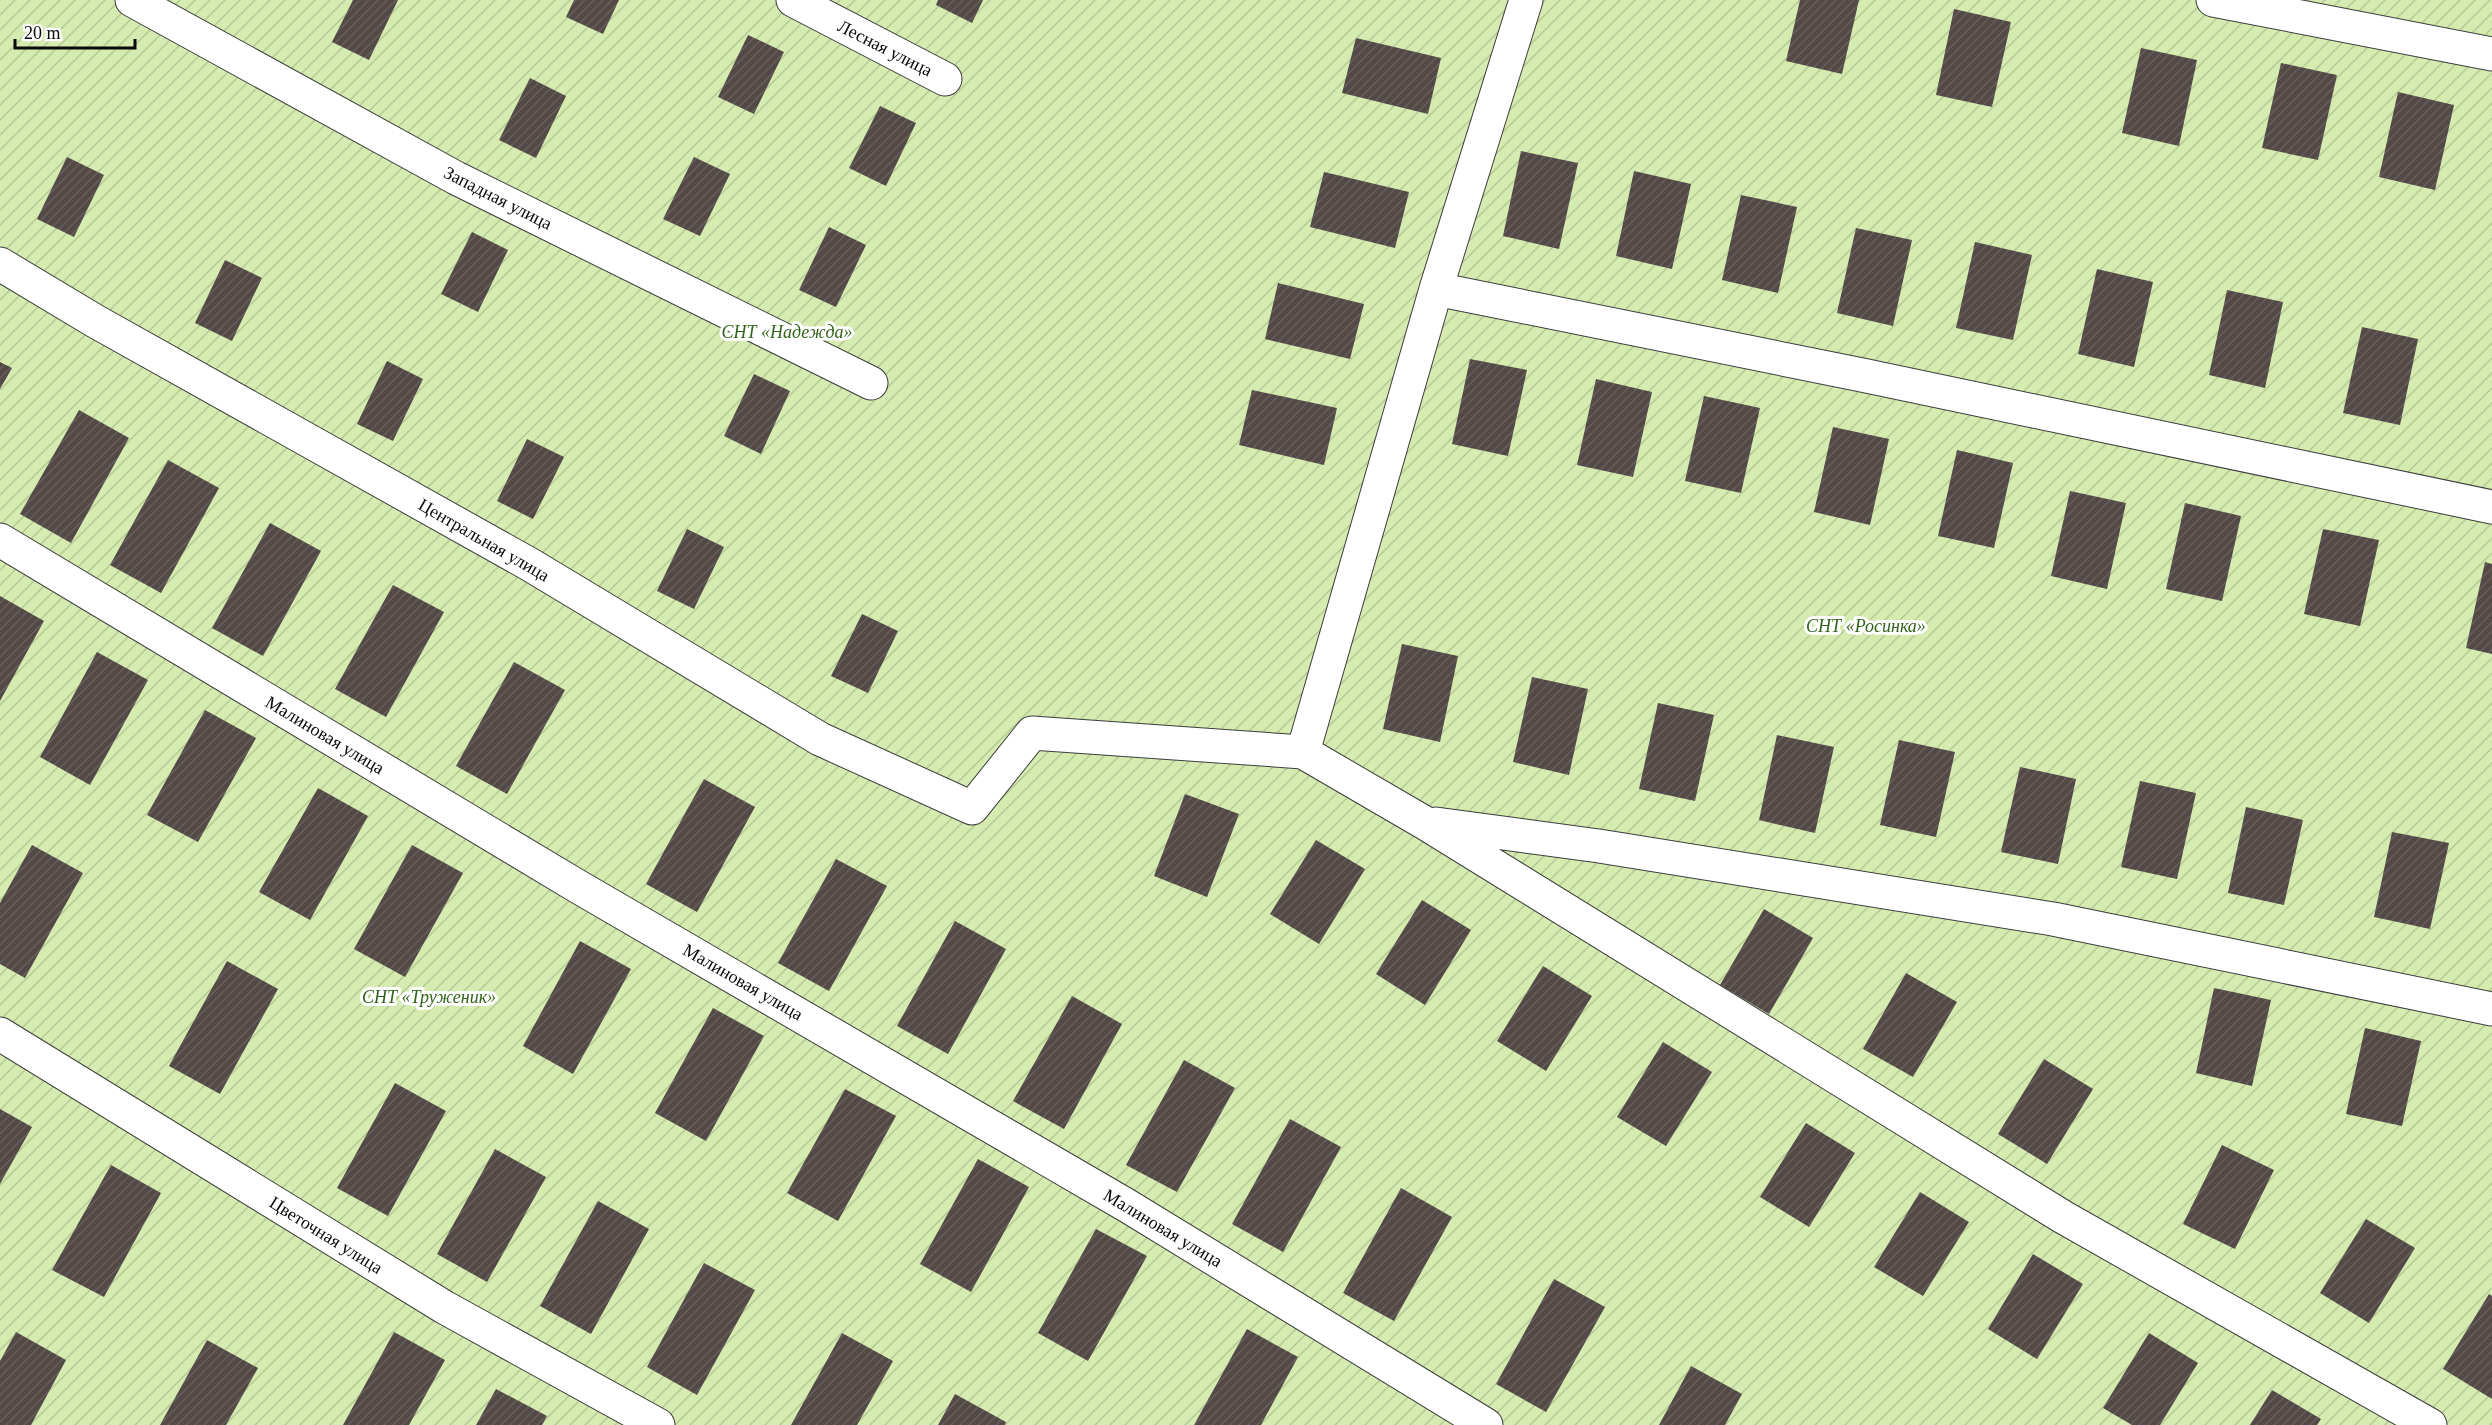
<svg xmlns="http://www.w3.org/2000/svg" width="2492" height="1425" font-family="Georgia,serif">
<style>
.garden{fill:url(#garden-furrows)}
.building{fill:url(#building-hatch)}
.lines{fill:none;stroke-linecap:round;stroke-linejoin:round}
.minor-casing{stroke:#3d3d3d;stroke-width:35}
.minor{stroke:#fff;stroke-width:33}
.labels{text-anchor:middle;stroke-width:6;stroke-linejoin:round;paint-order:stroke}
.street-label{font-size:18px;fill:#0a0a0a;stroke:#fff}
.park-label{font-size:18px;font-style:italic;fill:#316418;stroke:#fff}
</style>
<defs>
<pattern id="garden-furrows" width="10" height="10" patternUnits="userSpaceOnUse" patternTransform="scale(1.5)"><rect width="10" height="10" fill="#d5ebb0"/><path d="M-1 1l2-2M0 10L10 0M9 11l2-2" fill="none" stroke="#b6c896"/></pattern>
<pattern id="building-hatch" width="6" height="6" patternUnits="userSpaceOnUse" patternTransform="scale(1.5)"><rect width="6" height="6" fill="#534946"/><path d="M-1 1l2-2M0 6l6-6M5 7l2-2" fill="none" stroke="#675f5c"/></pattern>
</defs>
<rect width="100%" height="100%" fill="#fff7e7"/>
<!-- garden -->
<path class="garden" d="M0,0H2492V1425H0Z"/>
<!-- building -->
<path class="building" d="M353,0H398L369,60L332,42Z
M574,0H619L603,34L566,17Z
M938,0H983L972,23L936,5Z
M1800,0H1859L1842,74L1786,61Z
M1954,9L2011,22L1992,107L1936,95Z
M748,35L784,52L754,114L718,97Z
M1356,38L1441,58L1428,114L1342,93Z
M2141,48L2197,60L2179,146L2122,133Z
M2281,63L2337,75L2318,160L2262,148Z
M530,78L566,96L536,158L499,140Z
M2398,92L2454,105L2435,190L2379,177Z
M880,106L916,123L886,186L849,168Z
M1521,151L1578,163L1559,249L1503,236Z
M67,157L104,175L74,237L37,219Z
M694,157L730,174L700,236L663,219Z
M1634,171L1691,184L1672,269L1616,256Z
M1324,172L1409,192L1395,248L1310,227Z
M1741,195L1797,207L1778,293L1722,280Z
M829,227L866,245L836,307L799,290Z
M1856,228L1912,240L1893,326L1837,313Z
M472,232L508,250L478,312L441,294Z
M1975,242L2032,255L2013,340L1956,328Z
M225,260L262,278L232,341L195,323Z
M2097,269L2153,282L2134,367L2078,354Z
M1278,283L1364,304L1350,359L1265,339Z
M2227,290L2283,302L2265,388L2209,375Z
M2362,327L2418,339L2400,425L2343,413Z
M1470,359L1527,370L1508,456L1452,444Z
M387,361L423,379L393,441L357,424Z
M0,362L12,368L0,389Z
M754,374L790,391L761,454L724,436Z
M1596,379L1652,392L1633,477L1577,465Z
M1252,390L1337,408L1324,465L1239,445Z
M1704,396L1760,408L1741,493L1685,481Z
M79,410L129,438L71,543L20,514Z
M1833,427L1889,439L1870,525L1814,512Z
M527,439L564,457L533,519L497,501Z
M1957,450L2013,463L1994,548L1938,536Z
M168,460L219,488L161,593L110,565Z
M2070,491L2126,503L2107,589L2051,576Z
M2185,503L2241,516L2222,601L2166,589Z
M270,523L321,551L263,656L212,628Z
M687,529L724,547L694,609L657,591Z
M2323,529L2379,540L2360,626L2304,614Z
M2485,562L2492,564V654L2466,648Z
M393,585L444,612L386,717L335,689Z
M0,596L44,621L0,701Z
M862,614L898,631L868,693L831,676Z
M1402,644L1458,656L1440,742L1383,729Z
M97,652L148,680L90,785L40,757Z
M514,662L565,690L507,794L456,766Z
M1532,677L1588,689L1569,775L1513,762Z
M1658,703L1714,715L1695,801L1639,789Z
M205,710L256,738L198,842L147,815Z
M1777,735L1834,747L1815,833L1759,820Z
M1899,740L1955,752L1936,837L1880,825Z
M2020,767L2076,779L2058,864L2001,852Z
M704,779L755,807L697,912L646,884Z
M2140,781L2196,793L2177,879L2121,867Z
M318,788L368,816L310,920L259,892Z
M1185,794L1239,814L1207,897L1154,876Z
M2246,807L2303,820L2284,905L2228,893Z
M2392,832L2449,843L2430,929L2374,917Z
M1316,840L1365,869L1319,944L1270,914Z
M32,845L83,873L25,978L0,964V903Z
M412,845L463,873L405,977L354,949Z
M836,859L887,886L829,991L778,963Z
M1422,900L1471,930L1425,1005L1376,974Z
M1764,909L1813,938L1769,1014L1720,985Z
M955,921L1006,949L948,1054L897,1026Z
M580,941L631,969L573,1074L523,1046Z
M227,961L278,989L220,1094L169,1066Z
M1543,966L1592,996L1546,1071L1497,1041Z
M1906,973L1957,1002L1913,1077L1863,1049Z
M2214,988L2271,1000L2252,1086L2196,1073Z
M1072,996L1122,1024L1064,1129L1013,1101Z
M713,1008L764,1036L706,1141L655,1113Z
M2365,1028L2421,1041L2402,1126L2346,1114Z
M1663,1042L1712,1072L1666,1146L1617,1117Z
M2044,1059L2093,1089L2047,1164L1998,1134Z
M1184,1060L1235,1088L1177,1192L1126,1165Z
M395,1083L446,1111L388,1216L337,1188Z
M845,1089L896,1116L838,1221L787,1193Z
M0,1109L32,1127L0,1184Z
M1290,1119L1341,1147L1283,1252L1232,1224Z
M1806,1123L1855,1153L1809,1227L1760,1197Z
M2222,1145L2274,1170L2235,1249L2183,1224Z
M495,1149L546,1177L487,1282L437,1254Z
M978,1159L1029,1187L971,1292L920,1264Z
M111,1165L161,1193L104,1297L52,1270Z
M1401,1188L1452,1217L1394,1321L1343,1293Z
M1920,1192L1969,1222L1923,1296L1874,1267Z
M598,1201L649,1229L591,1334L540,1306Z
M2366,1219L2415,1248L2369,1323L2320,1293Z
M1096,1229L1147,1256L1088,1361L1038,1333Z
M2033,1254L2083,1284L2037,1359L1988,1329Z
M704,1263L755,1290L697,1395L647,1367Z
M1554,1279L1605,1307L1546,1412L1496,1384Z
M2489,1294L2492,1296V1399L2443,1369Z
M1247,1329L1298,1357L1261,1425H1194Z
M16,1332L66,1360L31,1425H0V1361Z
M394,1332L445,1360L409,1425H343Z
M842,1333L893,1361L857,1425H791Z
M2149,1333L2198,1363L2160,1425H2132L2103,1408Z
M207,1340L258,1368L226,1425H160Z
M1691,1366L1742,1394L1725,1425H1659Z
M496,1389L547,1416L542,1425H476Z
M2272,1390L2321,1419L2317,1425H2250Z
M955,1394L1006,1422L1005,1425H938Z"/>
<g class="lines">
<!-- minor casing -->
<g class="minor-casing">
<path id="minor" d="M132,0L456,178L871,383
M793,0L945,79
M2213,0L2492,54
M0,264L95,321L529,564L820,739L972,808L1032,733L1303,752L1425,823L2063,1217L2430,1425
M1436,289L1862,375L2492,507
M0,540L577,886L1126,1205L1486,1425
M1303,752L1436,289L1526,0
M1436,824L1599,846L2053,919L2492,1009
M0,1034L444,1307L658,1425"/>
</g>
<!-- minor -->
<use href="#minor" class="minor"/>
</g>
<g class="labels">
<!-- street labels -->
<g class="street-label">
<text transform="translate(885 48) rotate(27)" y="6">Лесная улица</text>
<text transform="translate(498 198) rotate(27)" y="6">Западная улица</text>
<text transform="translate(484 540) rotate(30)" y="6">Центральная улица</text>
<text transform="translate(325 735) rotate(31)" y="6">Малиновая улица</text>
<text transform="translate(743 982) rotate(30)" y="6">Малиновая улица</text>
<text transform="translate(1163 1228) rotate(31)" y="6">Малиновая улица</text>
<text transform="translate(326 1235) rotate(32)" y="6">Цветочная улица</text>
</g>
<!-- park labels -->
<g class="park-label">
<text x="787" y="338">СНТ «Надежда»</text>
<text x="1866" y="632">СНТ «Росинка»</text>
<text x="429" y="1003">СНТ «Труженик»</text>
</g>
</g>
<!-- scale -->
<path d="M15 39v9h120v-9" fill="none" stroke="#0a0a0a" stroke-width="3"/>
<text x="24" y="39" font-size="18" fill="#0a0a0a" stroke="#ffffff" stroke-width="4.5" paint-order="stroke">20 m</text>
</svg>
